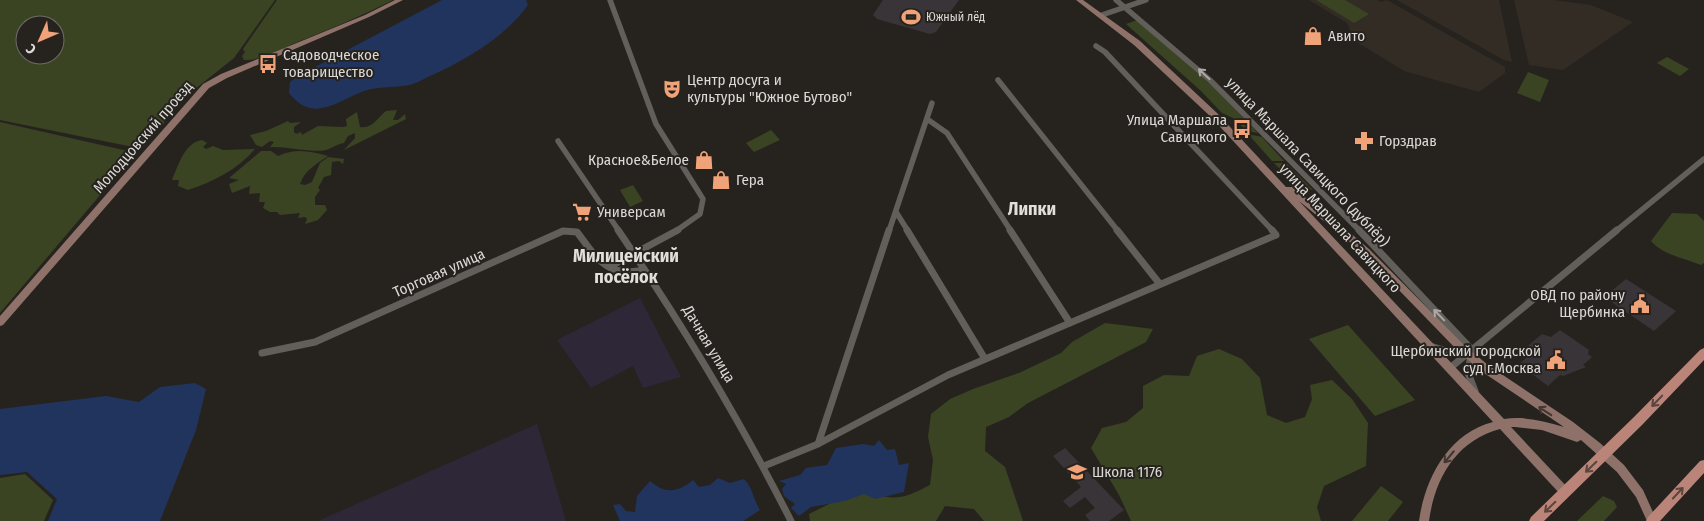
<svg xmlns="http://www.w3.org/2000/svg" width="1704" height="521" font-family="'Fira Sans Condensed',sans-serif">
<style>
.industrial{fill:#2d2737}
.built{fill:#322c24}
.green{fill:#3a4423;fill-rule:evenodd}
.water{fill:#21345d}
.building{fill:#393437}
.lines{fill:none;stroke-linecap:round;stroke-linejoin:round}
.street-far1{stroke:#625e5a;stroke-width:5.5}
.street{stroke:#625e5a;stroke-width:7}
.secondary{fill:#8e7169;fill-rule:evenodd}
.primary{fill:#ba8478;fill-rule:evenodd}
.oneway{stroke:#aba8a5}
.oneway2{stroke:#5a453e}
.oneway3{stroke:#403632}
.labels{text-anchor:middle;stroke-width:4;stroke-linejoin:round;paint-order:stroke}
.far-poi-label{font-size:12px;fill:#dcd9d7;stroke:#26231f;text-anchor:start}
.poi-label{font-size:15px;fill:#dcd9d7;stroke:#26231f;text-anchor:start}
.street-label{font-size:15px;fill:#dcd9d7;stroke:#26231f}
.quarter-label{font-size:18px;font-weight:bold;fill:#e2deda;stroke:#26231f}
</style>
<rect width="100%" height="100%" fill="#26231f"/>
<!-- industrial -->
<path class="industrial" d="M640,298L681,377L643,388L633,366L591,388L557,340Z
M537,424L566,521H318Z"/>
<!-- built -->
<path class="built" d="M1309,0H1377L1381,2L1387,0L1505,67V73L1479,92L1404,71L1355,41L1347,23Z
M1397,0H1499L1512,62L1504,60Z
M1514,0H1553L1591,5L1633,22L1563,70L1529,65Z"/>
<!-- green -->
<path class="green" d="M0,0H275L234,58L180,101L164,123L144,145L138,148L0,120ZM25,25H55V55H25Z
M277,0H393C361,16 328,30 295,43C280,50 260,61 244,60L242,56L245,52L243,49Z
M1316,0H1345L1369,14L1354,23Z
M1137,20L1214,87L1258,133L1247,131L1233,118L1222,113L1201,91L1126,24Z
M1667,57L1689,69L1680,76L1657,63Z
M1528,72L1549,80L1540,102L1517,93Z
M397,110L393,120H398L405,114L406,119L344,150L355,138V133L348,136L344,143C337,144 332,148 326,150C315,153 285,146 270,147L274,142L270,141L262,147L256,145L250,135L266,131L288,121L290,123L301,122L294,127V132L296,134L301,132L302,135L318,126L343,127L347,126L346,119L357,112L360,127C373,129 377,118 386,111Z
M0,122L132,152L129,161L0,313Z
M771,130L780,140L754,152L746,143Z
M1248,134L1262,137L1284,161H1272Z
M202,140L207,143L203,147L206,149L213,146L223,150L255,149C238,169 213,182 188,190L178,186L179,180H172C178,166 185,142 202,140Z
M261,151H271L278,156C295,148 310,151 328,156C316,164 304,171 300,184L305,185L312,182L320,163L328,157L344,159L343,164L339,161L332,162L331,175L324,177L318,188L320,190L315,197V205H325L327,210L318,220L305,224L307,219L305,217L298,218L300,213L280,215L277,212H270L263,208L265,202H259L260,193L249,194L250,186L232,193L229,184L239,180L229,178Z
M1274,163H1286L1313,190L1297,186Z
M633,185L643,201L630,207L620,190Z
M1672,213L1697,214L1704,221V263L1701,265C1684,258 1663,255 1651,241Z
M1105,323L1153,329L1146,342L1028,403L1009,417L986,427L985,451L1005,467L1023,521H984L974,509L945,506L936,521H810L809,514L843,497L868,489C892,504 907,497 930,485L933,460L928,437L931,414L950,399L973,389L1019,373L1061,353L1072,342Z
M1348,325L1415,400L1375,416L1309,339Z
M1219,349L1242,359L1260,378L1267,415L1286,423L1305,417L1312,399L1310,385L1332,380L1352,399L1368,423L1366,466L1324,486L1317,507L1321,521H1131L1119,495L1091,448L1102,428L1126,422L1143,408V386L1164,375L1189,376L1197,356Z
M25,474L53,500L44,521H0V478Z
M1381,486L1403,502L1388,521H1352Z
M1603,496L1614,501L1617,507L1604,521H1577Z"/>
<!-- water -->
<path class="water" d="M442,0H526L528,5C504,38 466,60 430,76C423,79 416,84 409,85C394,88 378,86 364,91C337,101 313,124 289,93L290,82L300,75Z
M195,383L206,389L196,430L160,521H48L57,499L27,472L0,475V409L106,396L139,402L160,387Z
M879,440L887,450L895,449L899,465L909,463L904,492L875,499L864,494L845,501L811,507L799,516L791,508L795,504L784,496L782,489L786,484L779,481L800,475L806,468L827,465L836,448L863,444L874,446Z
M718,478L730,483L744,479C753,488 753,499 760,510L743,521H620L613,505L620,504L626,511L635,512L637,496L650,481C665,494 677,493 693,480L699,487L710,485Z"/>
<!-- building -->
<path class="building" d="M883,0H959L936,32L930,34L877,19L873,15Z
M1626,279L1676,311L1654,331L1604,297Z
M1560,330L1589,350L1588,354L1592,357L1583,365L1586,367L1563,376L1560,375L1548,386L1519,364L1531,354L1524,349L1542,334L1551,337Z
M1065,448L1124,510L1109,521H1090L1085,515L1095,508L1085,497L1070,508L1063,501L1081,487L1053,456Z"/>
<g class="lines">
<!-- street-far1 -->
<path class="street-far1" d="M610,0L656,124L703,199L700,214L676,231
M1116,0L1210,80L1360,231
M1102,15L1146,0
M1096,46L1105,52L1273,231
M998,80L1118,231
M927,119L947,133L1011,231
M558,141L619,231
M896,212L908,231
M562,231H569
M889,231L932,103
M1616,231L1704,159"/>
<!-- street -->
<path class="street" d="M618,230C682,324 740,420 791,521
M907,230L985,359
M1010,230L1070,323
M1117,230L1159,283
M1359,230L1473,351
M611,266L678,230
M1430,346L1447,351L1467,352
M262,353L315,342L563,231L577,232C597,258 606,278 644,270
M1471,354L1468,373L1475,391
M1450,368L1617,230
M818,444L889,230
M764,466L818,444L948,375L1276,235L1272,230"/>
<!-- secondary -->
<path class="secondary" d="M395,0H403L369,17L227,78L209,88L3,325L0,326V316L203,84L221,74L365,15Z
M1076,0H1083L1140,41L1217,113L1286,187H1292L1341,225L1369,249L1464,345L1488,365L1573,422L1600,443L1624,465L1643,490L1657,521H1647L1636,497L1617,472L1581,440L1577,442L1542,430L1515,427H1511L1569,489L1570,492L1569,495L1565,497L1561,495L1500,429C1456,441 1435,478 1429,521H1419C1425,478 1448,434 1493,422L1211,117L1134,45ZM1299,201L1363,253L1458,351L1481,371L1564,427C1545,421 1524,416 1504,419Z"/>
<!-- primary -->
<path class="primary" d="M1704,348V360L1642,425L1544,521H1529L1531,517L1634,417L1700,350Z
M1704,460V473L1660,521H1646L1648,517L1700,461Z"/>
</g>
<!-- one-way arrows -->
<defs><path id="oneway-shaft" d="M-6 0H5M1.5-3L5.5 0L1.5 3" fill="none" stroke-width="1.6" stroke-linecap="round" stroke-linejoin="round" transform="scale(1.25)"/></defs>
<g class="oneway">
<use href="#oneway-shaft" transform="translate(1204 74) rotate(-137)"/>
<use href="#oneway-shaft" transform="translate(1439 315) rotate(-134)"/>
</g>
<g class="oneway2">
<use href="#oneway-shaft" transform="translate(1657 401) rotate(134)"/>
<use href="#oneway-shaft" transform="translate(1591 467) rotate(136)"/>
<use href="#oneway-shaft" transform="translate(1678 493) rotate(-47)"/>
<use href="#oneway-shaft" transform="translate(1550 507) rotate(136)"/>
</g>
<g class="oneway3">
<use href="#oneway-shaft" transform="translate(1545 411) rotate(-147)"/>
<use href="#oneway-shaft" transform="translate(1449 457) rotate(130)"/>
</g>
<!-- icons -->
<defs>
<g id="stadium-bare" transform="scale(1.5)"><path d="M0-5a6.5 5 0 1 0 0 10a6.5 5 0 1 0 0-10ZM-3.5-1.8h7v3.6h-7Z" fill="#f0a278" stroke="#26231f" stroke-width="2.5" paint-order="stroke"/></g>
<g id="shop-bare" transform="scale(1.5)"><path d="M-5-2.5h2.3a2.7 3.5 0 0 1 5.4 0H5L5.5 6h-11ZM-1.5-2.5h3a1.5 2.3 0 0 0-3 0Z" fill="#f0a278" stroke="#26231f" stroke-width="2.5" paint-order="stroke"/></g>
<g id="bus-bare" transform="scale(1.5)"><path d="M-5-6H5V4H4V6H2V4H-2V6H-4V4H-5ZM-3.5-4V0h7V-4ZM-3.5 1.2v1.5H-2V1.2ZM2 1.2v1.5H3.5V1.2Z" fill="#f0a278" stroke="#26231f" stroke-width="2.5" paint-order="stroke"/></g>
<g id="theatre-bare" transform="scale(1.5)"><path d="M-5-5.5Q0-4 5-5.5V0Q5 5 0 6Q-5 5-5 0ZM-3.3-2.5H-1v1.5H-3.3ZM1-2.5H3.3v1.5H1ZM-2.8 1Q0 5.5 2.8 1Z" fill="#f0a278" stroke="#26231f" stroke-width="2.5" paint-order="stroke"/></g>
<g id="pharmacy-bare" transform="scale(1.5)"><path d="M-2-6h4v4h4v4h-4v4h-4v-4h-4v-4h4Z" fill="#f0a278" stroke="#26231f" stroke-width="2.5" paint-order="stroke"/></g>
<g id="supermarket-bare" transform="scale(1.5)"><path d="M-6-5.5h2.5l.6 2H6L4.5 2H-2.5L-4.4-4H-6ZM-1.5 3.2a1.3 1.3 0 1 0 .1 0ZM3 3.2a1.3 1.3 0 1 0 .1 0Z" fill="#f0a278" stroke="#26231f" stroke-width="2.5" paint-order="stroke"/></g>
<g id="civic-bare" transform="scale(1.5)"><path d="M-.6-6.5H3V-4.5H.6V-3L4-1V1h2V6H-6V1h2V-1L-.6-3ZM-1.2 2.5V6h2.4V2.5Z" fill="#f0a278" stroke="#26231f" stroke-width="2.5" paint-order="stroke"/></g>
<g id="school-bare" transform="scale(1.5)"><path d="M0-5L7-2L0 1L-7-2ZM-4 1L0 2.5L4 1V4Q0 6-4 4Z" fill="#f0a278" stroke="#26231f" stroke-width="2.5" paint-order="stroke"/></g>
</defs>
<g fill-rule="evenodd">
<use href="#stadium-bare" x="911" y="17"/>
<use href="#shop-bare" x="1313" y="36"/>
<use href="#bus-bare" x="268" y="64"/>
<use href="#theatre-bare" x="672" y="89"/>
<use href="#bus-bare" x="1242" y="129"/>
<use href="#pharmacy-bare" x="1364" y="141"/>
<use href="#shop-bare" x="704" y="160"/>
<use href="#shop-bare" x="721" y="180"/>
<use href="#supermarket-bare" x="582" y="212"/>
<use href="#civic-bare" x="1640" y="304"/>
<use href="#civic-bare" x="1556" y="360"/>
<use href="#school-bare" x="1077" y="472"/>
</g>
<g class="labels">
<!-- far-poi labels -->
<g class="far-poi-label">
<text x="926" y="21">Южный лёд</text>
</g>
<!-- poi labels -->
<g class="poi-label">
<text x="1328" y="41">Авито</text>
<text x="283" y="60">Садоводческое<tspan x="283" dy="17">товарищество</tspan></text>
<text x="687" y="85">Центр досуга и<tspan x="687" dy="17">культуры "Южное Бутово"</tspan></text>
<text x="1227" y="125" text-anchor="end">Улица Маршала<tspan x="1227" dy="17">Савицкого</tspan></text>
<text x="1379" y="146">Горздрав</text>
<text x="689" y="165" text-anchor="end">Красное&amp;Белое</text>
<text x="736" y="185">Гера</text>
<text x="597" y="217">Универсам</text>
<text x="1625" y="300" text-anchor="end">ОВД по району<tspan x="1625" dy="17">Щербинка</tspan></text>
<text x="1541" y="356" text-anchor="end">Щербинский городской<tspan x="1541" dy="17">суд г.Москва</tspan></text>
<text x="1092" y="477">Школа 1176</text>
</g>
<!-- street labels -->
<g class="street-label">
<text transform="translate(143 137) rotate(-49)" y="5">Молодцовский проезд</text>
<text transform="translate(1308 162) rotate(46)" y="5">улица Маршала Савицкого (дублёр)</text>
<text transform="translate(1340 228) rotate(47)" y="5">улица Маршала Савицкого</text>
<text transform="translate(439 273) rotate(-24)" y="5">Торговая улица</text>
<text transform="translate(709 344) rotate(59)" y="5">Дачная улица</text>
</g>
<!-- quarter labels -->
<g class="quarter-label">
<text x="1032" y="215">Липки</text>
<text x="626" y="262">Милицейский<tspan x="626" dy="21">посёлок</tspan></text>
</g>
</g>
<!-- north arrow -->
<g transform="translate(40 40) rotate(225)"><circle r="24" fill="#26231f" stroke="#6f6c69"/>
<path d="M0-4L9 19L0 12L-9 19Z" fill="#f0a278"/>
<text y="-8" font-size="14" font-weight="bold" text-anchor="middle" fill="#dcd9d7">С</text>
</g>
</svg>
